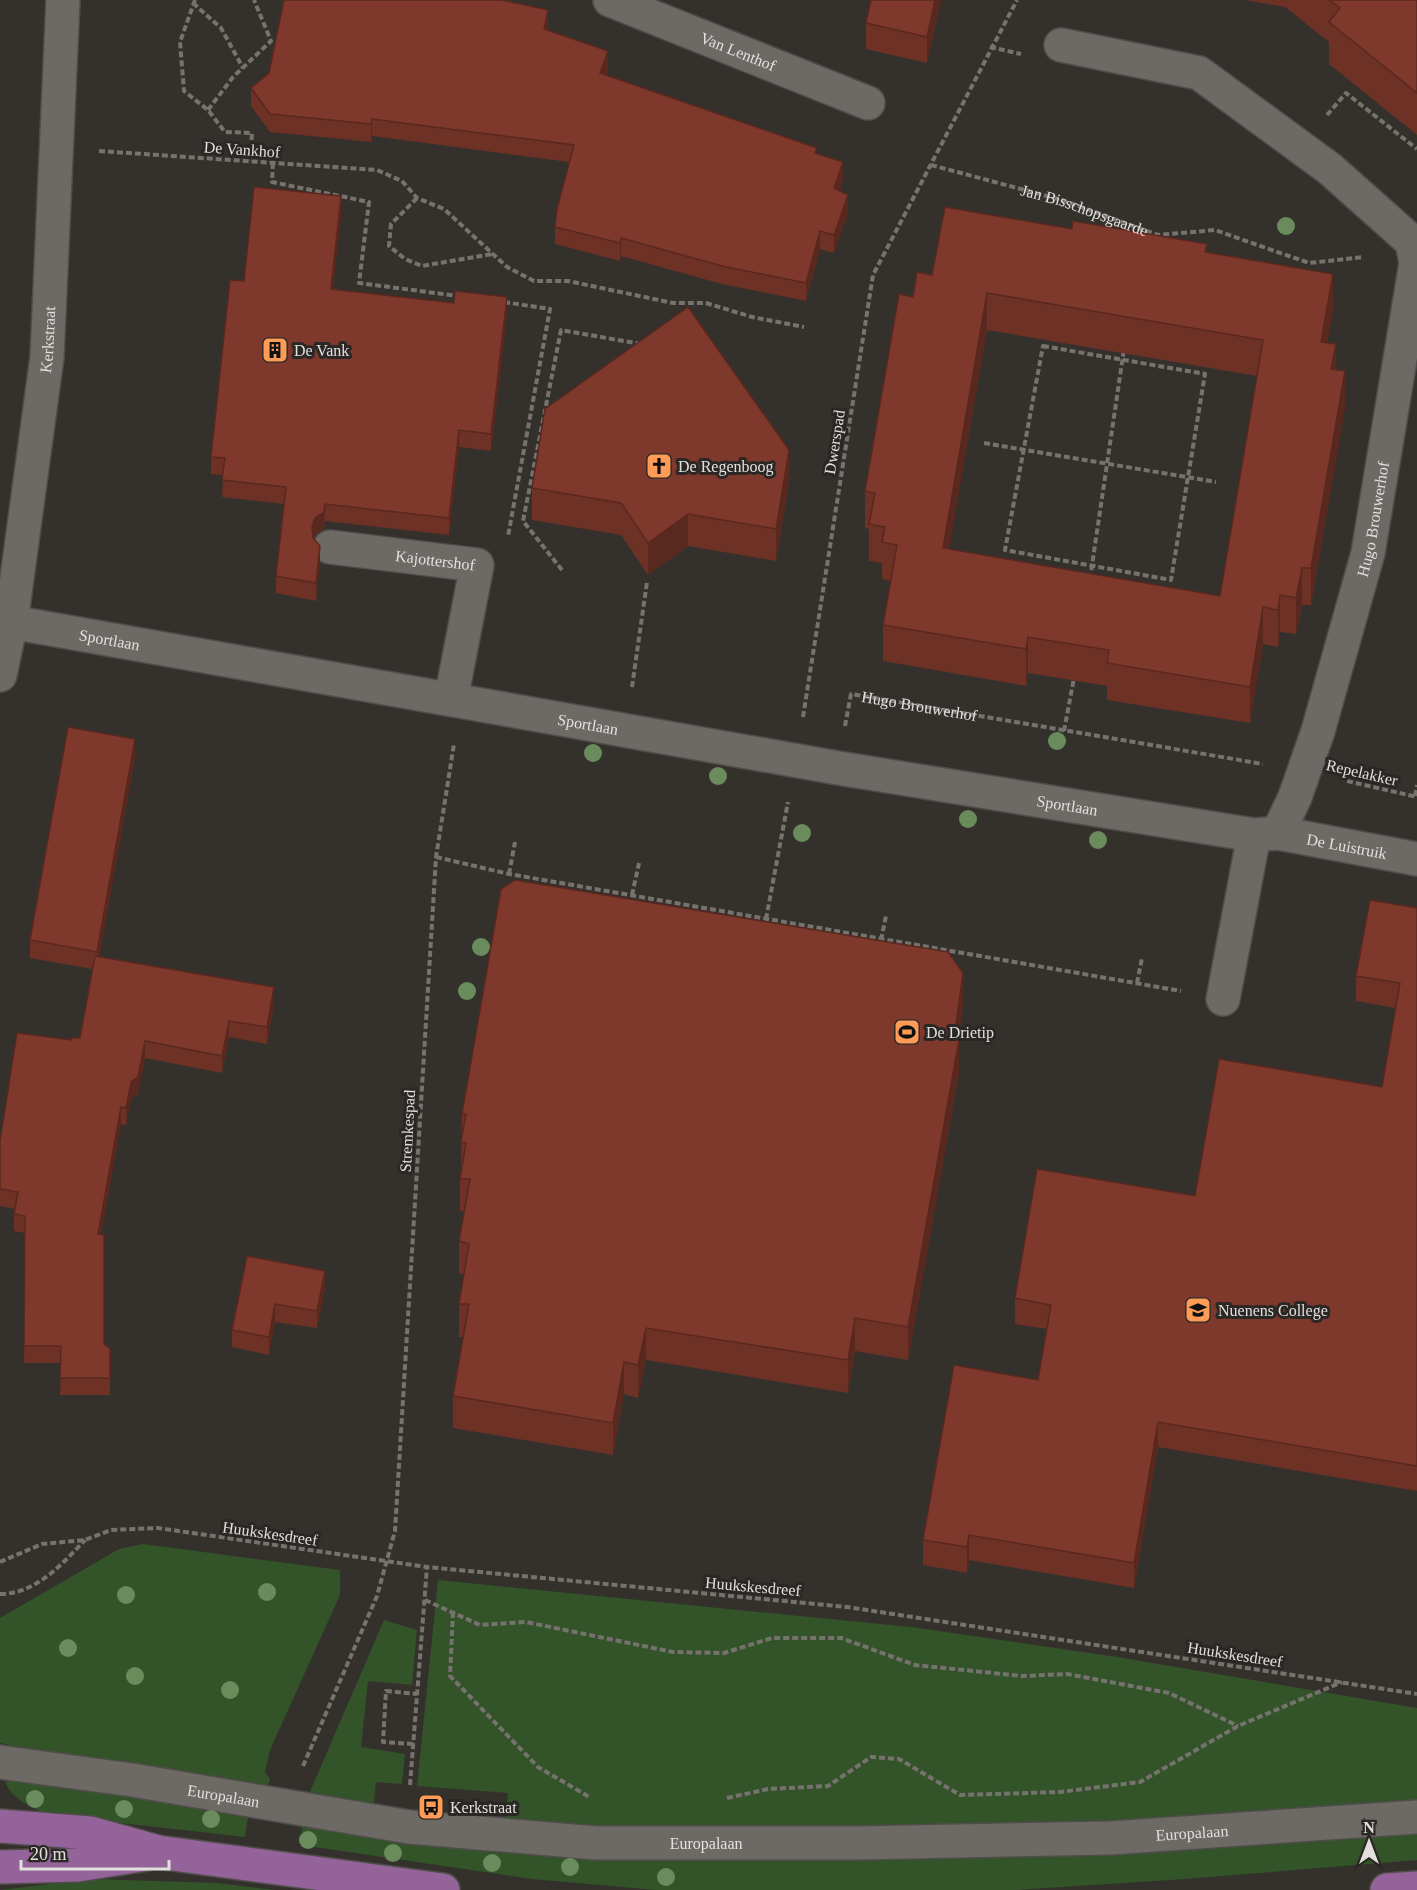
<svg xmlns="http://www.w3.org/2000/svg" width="1417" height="1890" font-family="'Times New Roman',serif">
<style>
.green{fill:#335329}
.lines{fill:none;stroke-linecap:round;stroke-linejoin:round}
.minor-casing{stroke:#4f4d4a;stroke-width:36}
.major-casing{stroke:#4f4d4a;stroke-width:36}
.path{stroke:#76736f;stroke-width:4;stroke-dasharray:6 3;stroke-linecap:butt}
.minor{stroke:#6d6965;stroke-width:33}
.major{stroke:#936399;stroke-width:33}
.tree{fill:#6a8c5c}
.wall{fill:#6d3126;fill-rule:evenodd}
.shaded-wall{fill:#59281f}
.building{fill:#7f392c;stroke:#59281f;stroke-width:1.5;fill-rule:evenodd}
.labels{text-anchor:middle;stroke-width:6;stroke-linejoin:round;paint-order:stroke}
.street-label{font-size:16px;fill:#e2e0dd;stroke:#2a2724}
.poi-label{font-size:16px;fill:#e2e0dd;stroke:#2a2724;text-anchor:start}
</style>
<rect width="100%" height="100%" fill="#34312d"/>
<!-- green -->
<path class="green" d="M143,1544L340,1570V1595L270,1750L265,1772L270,1779L265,1794L0,1743V1618L119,1549Z
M438,1580L911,1627L1117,1657L1417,1708V1802L1114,1824L789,1832L505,1823L508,1793L417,1786Z
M384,1620L417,1630L412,1685L368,1681L361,1747L405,1754L402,1784L376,1782L373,1811L306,1801Z
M4,1774L63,1781L248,1817L245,1837L50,1815C33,1809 4,1796 4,1774Z
M302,1827L469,1845L1417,1829V1860L1185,1879L1015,1890H656L532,1879L301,1845Z
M93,1879L218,1883L275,1890H0Z"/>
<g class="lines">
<!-- minor casing -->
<g class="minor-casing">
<g id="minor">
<path id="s3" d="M610,0L868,103"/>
<path id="s4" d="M330,547L477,565L451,699"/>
<path id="s5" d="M11,622L838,768L1254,835L1278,833L1295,797L1318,731L1368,553L1416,263L1412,242L1330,169L1199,73L1061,45"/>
<path id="s6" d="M0,675L11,622L47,357L63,0"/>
<path id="s7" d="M1278,833L1417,859"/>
<path d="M1223,999L1254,835"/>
<path id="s8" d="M0,1762L132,1780L409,1827L596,1843H858L1110,1838L1417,1817"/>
</g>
</g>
<!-- major casing -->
<g class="major-casing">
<path id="major" d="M0,1826L90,1833L158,1852L443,1890
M0,1867L78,1865L147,1854
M1387,1890L1417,1888"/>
</g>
<!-- path -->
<g class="path">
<path d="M195,0L180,42L184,91L208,110L225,132L252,133L250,161"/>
<path d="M193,3L221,28L243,68"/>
<path d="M990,47L1021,54"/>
<path d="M208,110L233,77L271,41L254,0"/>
<path d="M1327,115L1346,93L1417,149"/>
<path d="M99,151L377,170L402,181L417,198L444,209L507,267L534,281H568L673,303H706L752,317L804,327"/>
<path d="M273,163L272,182L369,202L359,283L458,296"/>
<path id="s1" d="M931,165L1062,200L1158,235L1215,230L1309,263L1364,257"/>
<path d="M417,198L391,224L389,246L405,259L422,266L493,254"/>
<path d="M504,302L550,309L508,536"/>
<path d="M1043,346L1205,374L1171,580L1005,550Z"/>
<path d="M984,443L1216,482"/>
<path d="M562,570L523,521L561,330L641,344"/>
<path d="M1090,579L1124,349"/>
<path d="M632,687L647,582"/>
<path d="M803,717L873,275L1017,0"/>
<path id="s2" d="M845,726L851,694L1263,764"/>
<path d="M1064,731L1074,678"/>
<path d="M1347,781L1417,797"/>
<path d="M1415,796L1417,785"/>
<path d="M436,857L509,874L1181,991"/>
<path d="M509,874L515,842"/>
<path d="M632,895L639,863"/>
<path d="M766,919L788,802"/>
<path d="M881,940L886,916"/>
<path d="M1137,983L1142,958"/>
<path d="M0,1562L42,1544L85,1540L111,1530L158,1528L427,1567L847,1607L1417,1694"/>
<path d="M0,1594C36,1594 62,1564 85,1540"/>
<path d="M425,1600L480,1625L526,1622L673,1652L724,1653L772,1638H841L915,1665L1022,1676L1067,1674L1169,1693L1238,1726"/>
<path d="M453,1612L450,1676L538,1767L591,1798"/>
<path d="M413,1744L383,1742L386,1691L417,1694"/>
<path d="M303,1766L377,1596L395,1531L436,857L454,744"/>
<path d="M410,1785L427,1567"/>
<path d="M727,1798L768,1789L828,1786L871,1757L899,1759L960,1795L1060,1792L1140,1782L1238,1726L1342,1682"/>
</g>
<!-- minor -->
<use href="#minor" class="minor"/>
<!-- major -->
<use href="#major" class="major"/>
</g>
<!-- trees -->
<g class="tree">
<circle cx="1286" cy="226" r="9"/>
<circle cx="1057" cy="741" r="9"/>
<circle cx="593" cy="753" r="9"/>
<circle cx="718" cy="776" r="9"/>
<circle cx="968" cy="819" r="9"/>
<circle cx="802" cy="833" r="9"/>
<circle cx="1098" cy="840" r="9"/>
<circle cx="481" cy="947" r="9"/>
<circle cx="467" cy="991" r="9"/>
<circle cx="267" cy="1592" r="9"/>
<circle cx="126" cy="1595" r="9"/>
<circle cx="68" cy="1648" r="9"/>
<circle cx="135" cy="1676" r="9"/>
<circle cx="230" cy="1690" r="9"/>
<circle cx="35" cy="1799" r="9"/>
<circle cx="124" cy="1809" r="9"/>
<circle cx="211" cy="1819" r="9"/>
<circle cx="308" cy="1840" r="9"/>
<circle cx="393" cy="1853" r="9"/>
<circle cx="492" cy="1863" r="9"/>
<circle cx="570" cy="1867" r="9"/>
<circle cx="666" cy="1877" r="9"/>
</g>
<!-- wall -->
<path class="wall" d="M871,0H941L927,63L866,49V23Z
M1245,0H1417V135L1329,64V42L1285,7Z
M548,27L547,30L608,69L606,75L817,153L843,180L840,191L848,213L834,253L820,249L806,301L722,284L621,256L620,261L555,244V227L569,162L372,136L371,142L270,132L251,106V88Z
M341,213L333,289L507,314L491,451L459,447L449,535L325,521L324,529L315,535L314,539L320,563L316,601L276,593V576L284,504L222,497L223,475L211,474V457L244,281Z
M1207,252L1333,310L1327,343L1336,370L1345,408L1311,605H1302L1296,634L1280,632L1278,647L1263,644L1250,723L1107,700V686L1028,673L1026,686L883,661V625L891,581L882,579V563L869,561V529L865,528V491L913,297L932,275ZM987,330L1257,376L1220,596L949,549Z
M789,482L776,561L688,546L648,575L621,535L532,520V488Z
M135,757L99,957L274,1004L267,1044L229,1037L222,1073L145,1058L138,1094L131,1099L126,1125L121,1124L101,1234L104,1344L110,1349V1395H60L61,1363H24L25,1233L14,1231V1214L15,1209L0,1206V1141L71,1040L80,1038L92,969L30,958V940Z
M1417,908V1491L1158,1447L1134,1588L969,1560L967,1573L923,1565V1540L1038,1380L1047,1329L1015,1324V1298L1195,1196L1382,1087L1396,1008L1356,1001V976Z
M963,1005L958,1040L959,1073L908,1360L855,1351L848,1393L646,1360L638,1398L624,1394L613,1455L453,1428V1396L464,1337H459V1304L464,1275L459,1273V1241L465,1211H460V1179L461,1170L462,1114Z
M247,1256L325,1289L317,1328L275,1322L269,1355L232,1347V1330Z"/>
<!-- shaded-wall -->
<path class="shaded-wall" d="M935,0H941L927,63V37Z
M548,10V27L544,47V29Z
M608,51V69L600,91V73Z
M372,119V136L371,142V124Z
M843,162V180L834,206V188Z
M848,195V213L834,253V235Z
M341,196V213L331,306V289Z
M820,231V249L806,301V283Z
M621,238V256L620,261V243Z
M1333,274V310L1321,378V342Z
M987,293V330L943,585V548Z
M507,297V314L491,451V434Z
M1336,344V381L1331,369Z
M1345,371V408L1311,605V568Z
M459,430V447L449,535V518Z
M789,450V482L776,561V529Z
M325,504L324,529L315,535L312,544V527L315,518Z
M688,514V546L648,575V543Z
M320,546V563L316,601V583Z
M1302,568V605L1296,634V598Z
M1280,595V632L1278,647V610Z
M1263,607V644L1250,723V687Z
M1028,637V673L1026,686V649Z
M135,739V757L97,970V952Z
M963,973V1005L956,1056L959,1040V1073L908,1360V1327L954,1039Z
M274,987V1004L267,1044V1027Z
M229,1021V1037L222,1073V1056Z
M145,1041V1058L138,1094L131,1099L126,1125V1108L131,1082Z
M121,1107V1124L98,1251V1234Z
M325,1271V1289L317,1328V1311Z
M275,1304V1322L269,1355V1337Z
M855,1318V1351L848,1393V1360Z
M646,1328V1360L638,1398V1365Z
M624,1362V1394L613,1455V1423Z
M1158,1422V1447L1134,1588V1563Z
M969,1535V1560L967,1573V1547Z"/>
<!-- building -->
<path class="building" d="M284,0H502L548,10L544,29L608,51L600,73L817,148L815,153L843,162L834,188L848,195L834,235L820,231L806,283L722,266L621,238L620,243L555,227L557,209L574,145L372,119L371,124L270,114L251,88L269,73Z
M871,0H935L927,37L866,23Z
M1329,0H1417V93L1329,22L1340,8Z
M254,187L341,196L331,289L454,303L455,291L507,297L491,434L459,430L449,518L325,504L324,512L315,518L312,527L313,538L320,546L316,583L276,576L286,487L222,480L225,458L211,457L230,280L244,281Z
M945,207L1072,229L1073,221L1160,236L1207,244L1205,252L1333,274L1321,342L1336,344L1331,369L1345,371L1311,568H1302L1296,598L1280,595L1278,610L1263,607L1250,687L1107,663L1109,650L1028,637L1026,649L883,625L897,545L882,542L885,527L869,524L875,493L865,491L899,294L913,297L917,272L932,275ZM987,293L1263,340L1220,596L943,548Z
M688,307L789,450L776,529L688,514L648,543L621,503L532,488L545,409Z
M68,727L135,739L97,952L30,940Z
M515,880L948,952L963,973L954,1039L959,1040L908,1327L855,1318L848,1360L646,1328L638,1365L624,1362L613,1423L453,1396L469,1304H459L469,1244L459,1241L470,1179H460L466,1143L461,1142L466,1114H462L501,889Z
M1370,900L1417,908V1466L1158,1422L1134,1563L969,1535L967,1547L923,1540L954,1365L1038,1380L1051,1305L1015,1298L1037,1169L1195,1196L1219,1059L1382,1087L1400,983L1356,976Z
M95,956L274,987L267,1027L229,1021L222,1056L145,1041L138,1077L131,1082L126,1108L121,1107L98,1234L104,1235V1344L110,1349V1378H60L61,1346H24L25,1216L14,1214L18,1192L0,1189V1141L17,1033L71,1040V1038H80Z
M247,1256L325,1271L317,1311L275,1304L269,1337L232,1330Z"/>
<!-- icons -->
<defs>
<g id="building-square" transform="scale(1.35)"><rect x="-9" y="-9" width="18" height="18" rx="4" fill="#fe9c57" stroke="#2a2724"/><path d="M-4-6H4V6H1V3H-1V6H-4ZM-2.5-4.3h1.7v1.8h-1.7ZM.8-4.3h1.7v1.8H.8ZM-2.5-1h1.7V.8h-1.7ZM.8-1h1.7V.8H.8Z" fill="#111"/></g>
<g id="church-square" transform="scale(1.35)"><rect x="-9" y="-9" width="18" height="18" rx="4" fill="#fe9c57" stroke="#2a2724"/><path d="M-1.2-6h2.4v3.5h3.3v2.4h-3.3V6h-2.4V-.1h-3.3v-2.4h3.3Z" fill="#111"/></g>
<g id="stadium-square" transform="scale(1.35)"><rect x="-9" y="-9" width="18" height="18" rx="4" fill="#fe9c57" stroke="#2a2724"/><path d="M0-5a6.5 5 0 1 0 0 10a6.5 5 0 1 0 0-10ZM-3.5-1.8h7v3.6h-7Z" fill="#111"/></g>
<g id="school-square" transform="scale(1.35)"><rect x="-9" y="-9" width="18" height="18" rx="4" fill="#fe9c57" stroke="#2a2724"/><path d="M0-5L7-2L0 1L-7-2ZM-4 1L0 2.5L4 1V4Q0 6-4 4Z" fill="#111"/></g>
<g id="bus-square" transform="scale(1.35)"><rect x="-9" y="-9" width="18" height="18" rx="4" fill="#fe9c57" stroke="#2a2724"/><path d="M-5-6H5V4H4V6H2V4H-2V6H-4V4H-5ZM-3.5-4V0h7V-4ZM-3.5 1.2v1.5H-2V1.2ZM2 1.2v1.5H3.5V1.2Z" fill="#111"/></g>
</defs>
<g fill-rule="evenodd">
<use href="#building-square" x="275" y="350"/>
<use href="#church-square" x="659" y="466"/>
<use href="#stadium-square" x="907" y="1032"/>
<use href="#school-square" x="1198" y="1310"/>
<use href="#bus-square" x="431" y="1807"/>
</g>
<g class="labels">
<!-- street labels -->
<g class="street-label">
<text dy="6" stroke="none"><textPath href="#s3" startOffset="138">Van Lenthof</textPath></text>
<text transform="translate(242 149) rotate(4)" y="6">De Vankhof</text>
<text dy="6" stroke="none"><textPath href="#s1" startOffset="160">Jan Bisschopsgaarde</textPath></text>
<text dy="6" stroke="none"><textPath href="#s6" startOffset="339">Kerkstraat</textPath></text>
<text transform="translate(834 442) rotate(-81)" y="6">Dwerspad</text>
<text dy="6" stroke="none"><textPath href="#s5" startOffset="1614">Hugo Brouwerhof</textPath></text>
<text dy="6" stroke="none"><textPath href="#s4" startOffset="106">Kajottershof</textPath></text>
<text dy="6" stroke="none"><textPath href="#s5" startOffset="100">Sportlaan</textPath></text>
<text dy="6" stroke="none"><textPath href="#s2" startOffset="102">Hugo Brouwerhof</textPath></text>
<text dy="6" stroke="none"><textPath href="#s5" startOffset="586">Sportlaan</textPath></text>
<text transform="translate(1362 772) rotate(13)" y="6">Repelakker</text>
<text dy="6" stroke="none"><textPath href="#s5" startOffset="1072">Sportlaan</textPath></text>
<text dy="6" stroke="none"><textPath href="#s7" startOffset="70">De Luistruik</textPath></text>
<text transform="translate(407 1131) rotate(-87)" y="6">Stremkespad</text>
<text transform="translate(270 1533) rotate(8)" y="6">Huukskesdreef</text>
<text transform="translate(753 1586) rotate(5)" y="6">Huukskesdreef</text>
<text transform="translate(1235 1654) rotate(9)" y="6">Huukskesdreef</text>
<text dy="6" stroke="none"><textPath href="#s8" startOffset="226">Europalaan</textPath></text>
<text dy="6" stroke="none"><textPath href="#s8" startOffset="1198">Europalaan</textPath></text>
<text dy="6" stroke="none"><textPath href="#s8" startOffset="712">Europalaan</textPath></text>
</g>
<!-- poi labels -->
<g class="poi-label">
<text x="294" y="356">De Vank</text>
<text x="678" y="472">De Regenboog</text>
<text x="926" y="1038">De Drietip</text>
<text x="1218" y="1316">Nuenens College</text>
<text x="450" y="1813">Kerkstraat</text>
</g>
</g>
<!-- north arrow -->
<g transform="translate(1369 1842)" stroke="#2a2724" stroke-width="4.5" paint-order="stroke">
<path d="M0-4.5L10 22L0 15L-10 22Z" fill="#e2e0dd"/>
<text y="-9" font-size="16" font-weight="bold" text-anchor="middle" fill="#e2e0dd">N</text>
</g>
<!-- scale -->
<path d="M21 1860v9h148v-9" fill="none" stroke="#e2e0dd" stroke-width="3"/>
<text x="30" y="1860" font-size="18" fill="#e2e0dd" stroke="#2a2724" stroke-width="4.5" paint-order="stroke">20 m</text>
</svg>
